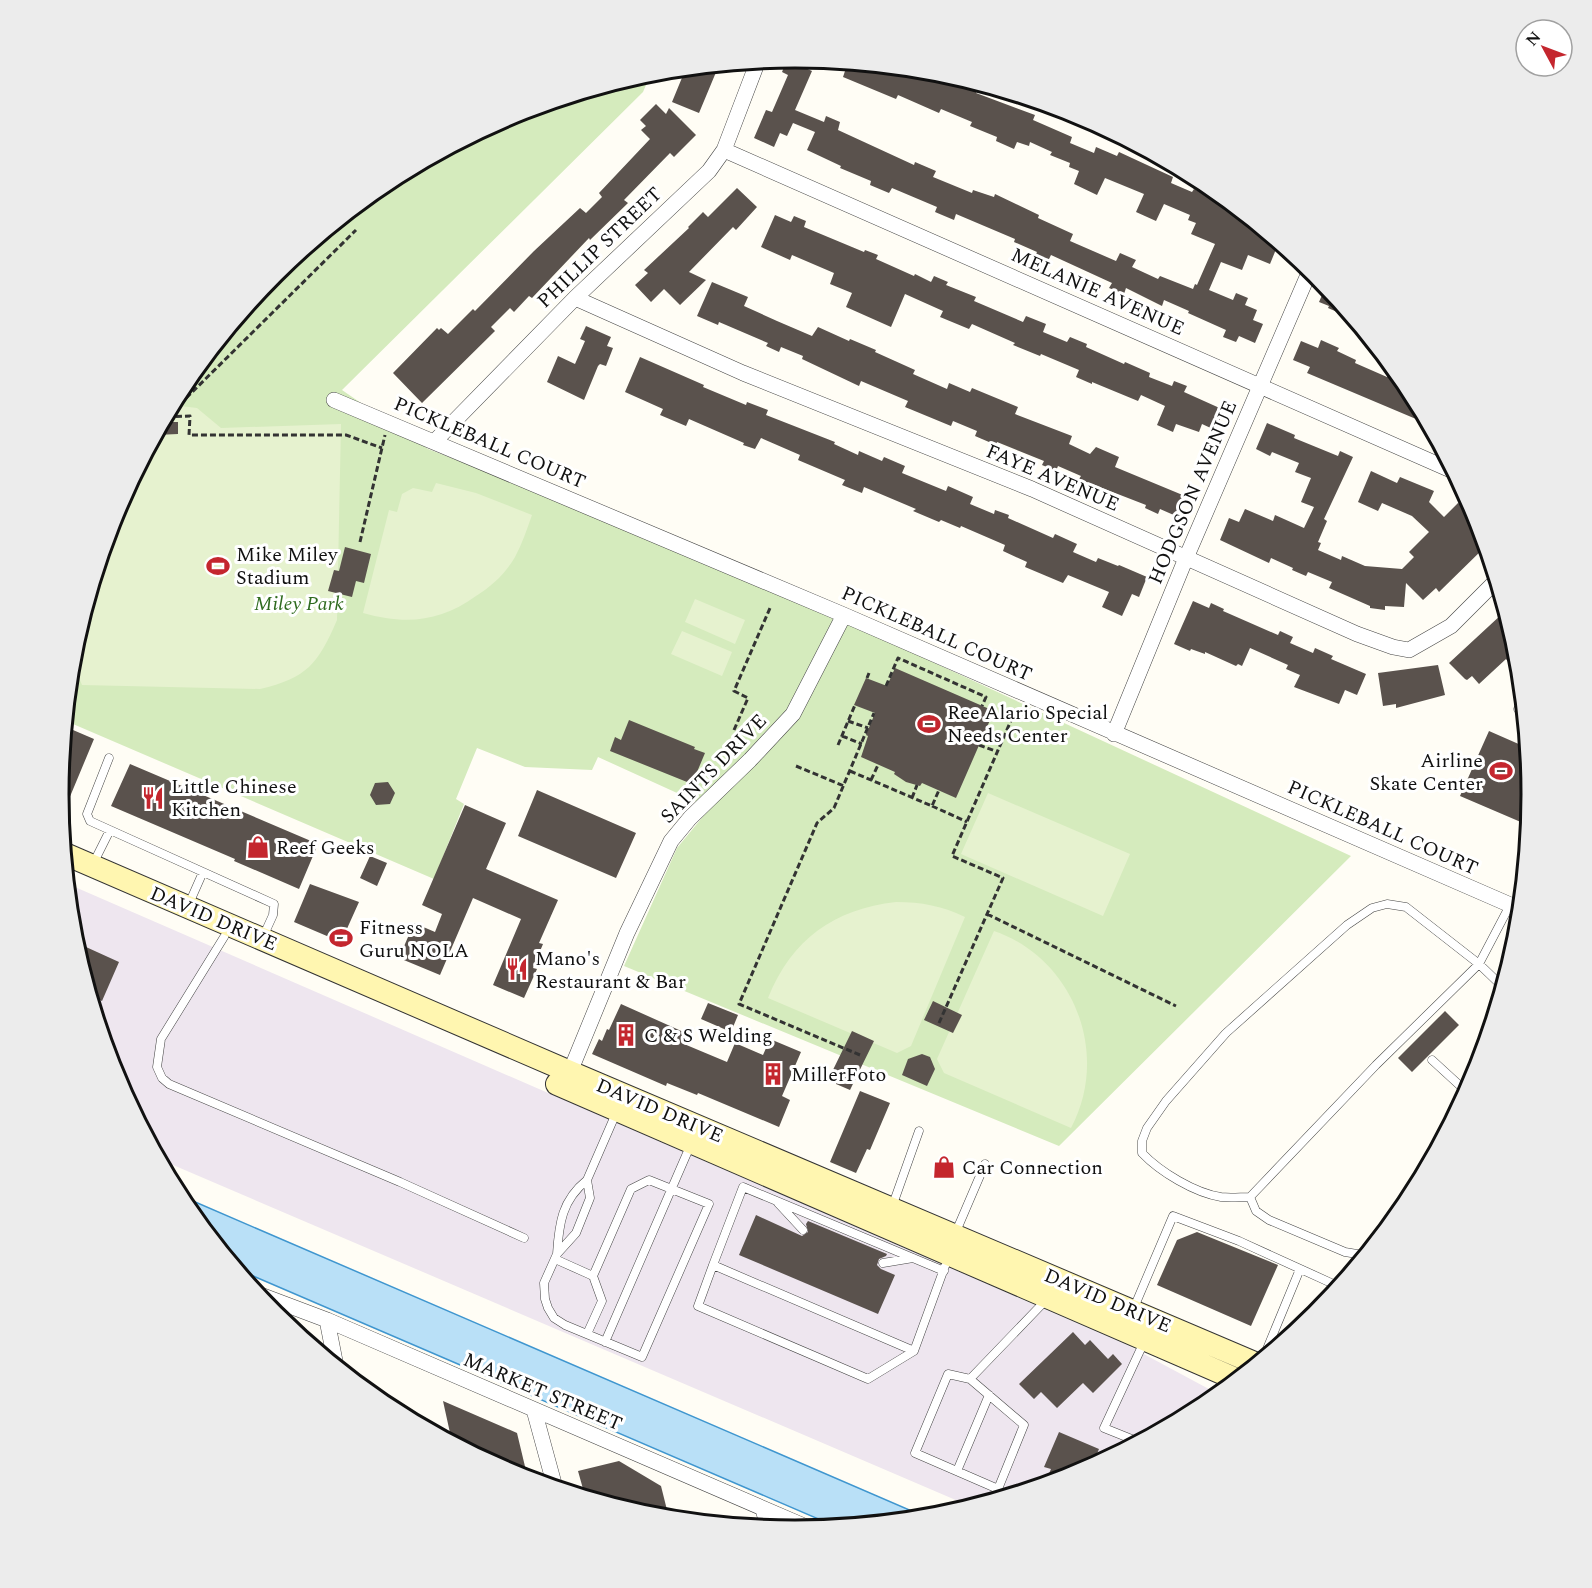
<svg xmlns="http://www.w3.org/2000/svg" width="1592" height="1588" font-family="Spectral,serif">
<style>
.industrial{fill:#eee6ef}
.green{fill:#d5ebbd}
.pitch{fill:#e6f2cf}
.water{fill:#b9e0f7;stroke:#3f96cf;stroke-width:1.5}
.building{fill:#5a524d}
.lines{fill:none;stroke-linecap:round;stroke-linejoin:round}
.lane-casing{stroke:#444;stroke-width:9}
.street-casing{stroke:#444;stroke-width:16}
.secondary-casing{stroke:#333;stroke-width:24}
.path{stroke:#333;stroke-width:3;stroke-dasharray:6 3;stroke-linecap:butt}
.lane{stroke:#fff;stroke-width:8}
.street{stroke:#fff;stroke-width:15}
.secondary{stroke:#fff6b0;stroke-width:22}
.labels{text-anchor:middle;stroke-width:6;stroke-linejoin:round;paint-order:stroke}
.street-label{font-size:20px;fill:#111;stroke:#fff}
.poi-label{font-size:20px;fill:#111;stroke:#fff;text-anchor:start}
.park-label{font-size:20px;font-style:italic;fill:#2f6b1f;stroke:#fff}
.rim{fill:none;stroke:#111;stroke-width:3}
</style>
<rect width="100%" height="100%" fill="#fffdf5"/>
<!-- industrial -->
<path class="industrial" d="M68,884L1127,1345L1220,1395L1205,1407L1078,1475L972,1507L159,1159L115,1076L73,937Z"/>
<!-- green -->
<path class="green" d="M652,71L643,92L342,390L428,449L691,550L1351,856L1059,1146L624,966L677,848L710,808L598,757L592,770L525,767L477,748L456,799L464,804L434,879L66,721L73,650L115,512L183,384L275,273L387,181L514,113Z"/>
<!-- pitch -->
<path class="pitch" d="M172,405L197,408L221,428L341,424L337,620C318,664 307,678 260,689L82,685L72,662L73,650L115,512Z
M436,483L476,493L532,515C527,529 522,544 515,557C505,574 492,586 476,596C440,622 406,625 363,613L389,510L397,512L402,494L413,488L432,492Z
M695,599L745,620L735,644L685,622Z
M682,631L732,652L722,676L671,654Z
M988,793L1130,854L1103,916L961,854Z
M896,902C921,902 943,906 965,917L911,1046L897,1053L768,998C792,939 834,909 896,902Z
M994,931C1073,958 1111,1053 1071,1128L944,1073L937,1059Z"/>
<!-- water -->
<path class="water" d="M179,1195L928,1518L837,1527L237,1269L183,1203Z"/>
<!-- building -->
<path class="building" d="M787,60L812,71L795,110L824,122L826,116L840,122L838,130L914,165L915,162L936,171L933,177L972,193L973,190L994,197L995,194L1039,215L1038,218L1073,234L1070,241L1116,261L1120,253L1136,260L1132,267L1158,279L1160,276L1193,289L1195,284L1197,285L1215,244L1191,234L1196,223L1188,220L1190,215L1164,204L1156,221L1136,212L1144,194L1105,178L1097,195L1074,184L1079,171L1069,167L1070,163L1050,155L1052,152L1030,142L1029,146L1017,142L1014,149L996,141L997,137L970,126L972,122L941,109L939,113L898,95L896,99L843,77L845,71L824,62L825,60L916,69L949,83L952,77L978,89L976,93L1035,115L1033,120L1072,137L1070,143L1094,153L1096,147L1117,156L1119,152L1173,177L1171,183L1192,192L1194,189L1247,215L1279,242L1270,264L1248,255L1242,270L1221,262L1209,290L1233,300L1236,293L1248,298L1245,305L1257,310L1253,320L1263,324L1255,343L1239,336L1236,342L1223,337L1226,330L1188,313L1189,311L1164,300L1162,306L1126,288L1124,294L1109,288L1112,283L1051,255L1048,261L1035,256L1037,252L1014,242L1015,239L956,214L954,220L935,212L937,207L892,188L889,193L870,185L871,181L840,168L841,166L807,150L815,132L793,123L787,136L780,133L774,147L754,138L766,110L772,112L788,75L782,72Z
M719,65L699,113L672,102L686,68Z
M656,104L666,114L669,108L696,135L674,157L670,153L624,200L628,203L590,240L589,238L532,298L529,296L514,312L510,308L491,327L495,331L422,403L393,373L437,328L439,330L441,328L448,334L473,309L475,311L534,251L580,208L586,213L602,197L599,193L650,139L641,130L646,126L640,120Z
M737,188L757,207L736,230L733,227L689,272L706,280L680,305L664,289L651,302L635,285L648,273L644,270L689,228L688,227L703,212L708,217Z
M775,215L791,222L794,216L806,221L804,227L864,252L865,250L878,255L876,259L914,276L915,274L931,282L934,276L948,282L946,285L976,297L974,301L1023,322L1026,316L1046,324L1043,332L1067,342L1070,337L1087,344L1086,347L1124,364L1125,362L1150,373L1149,377L1172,386L1174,381L1187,386L1184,392L1224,410L1215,430L1202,424L1199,432L1176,424L1173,432L1157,425L1165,406L1141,395L1138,401L1092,382V384L1076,377L1079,370L1041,354L1040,356L1013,345L1015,343L972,324L969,329L940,317L943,311L905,294L891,327L846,307L852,293L830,284L834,273L792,255L790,260L761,247Z
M712,282L748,297L744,306L777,321L812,336L818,327L849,341L850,339L876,350L875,352L915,370L913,374L947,389L949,383L970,392L972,388L1018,407L1015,414L1072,436L1069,444L1090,454L1096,447L1119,457L1115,467L1185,496L1176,516L1160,509L1158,514L1145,508L1146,505L1079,479L1081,476L1058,466L1056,471L1042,465L1044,461L997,442L996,445L975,436L977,431L953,421L951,426L905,407L908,401L861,381L859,386L802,359L803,356L781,347L779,352L766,346L768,343L719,322L718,325L697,316Z
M1327,284L1352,315L1356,320L1328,308L1329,306L1319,302Z
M586,326L611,337L607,346L613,348L606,366L600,364L598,366L584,400L547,382L558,356L575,364L585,341L580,339Z
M1321,340L1339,348L1337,351L1356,360L1355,363L1387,377L1389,373L1397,376L1399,372L1409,385L1421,407L1416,419L1307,373L1310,367L1293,360L1301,341L1318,348Z
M640,357L704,385L703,387L746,405L747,402L768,410L766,415L835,442L834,444L858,455L859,451L882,461L884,457L905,466L902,473L946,491L948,486L973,497L970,504L994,514L995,510L1009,515L1008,518L1053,538L1055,534L1077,544L1073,552L1096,562L1098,558L1118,566L1119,565L1147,577L1139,597L1132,594L1122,616L1102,607L1109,592L1068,575L1063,583L1025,567L1027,562L1003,551L1005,545L961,526L960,528L941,520L939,522L913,511L916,509L864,487L862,493L842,485L845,480L798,460L800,455L761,438L755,449L743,445L744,443L689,419L686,426L660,415L663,409L625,392Z
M163,422H178V434L156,435Z
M1267,423L1295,435L1294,438L1338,456L1340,451L1353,457L1324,519L1327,521L1318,542L1321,543L1318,550L1341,560L1342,556L1365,566L1402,569L1414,557L1409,552L1429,532L1412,516L1382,503L1378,511L1358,502L1371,471L1397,483L1400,477L1434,491L1429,502L1444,517L1458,503L1465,506L1468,503L1477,512L1487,545L1439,592L1436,588L1423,600L1406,583L1404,607L1385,606V610L1370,608V606L1329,588L1332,582L1308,572L1306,576L1292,570L1293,568L1271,558L1269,563L1220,540L1229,518L1239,522L1245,509L1273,521L1275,515L1304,528L1314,507L1301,502L1311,478L1295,472L1299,463L1272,452L1270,456L1256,449Z
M345,547L371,554L364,583L356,581L352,597L328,591L334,570L339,571Z
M1193,601L1209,608L1211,603L1224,609L1223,611L1278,635L1280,631L1293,637L1290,643L1313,653L1315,648L1333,656L1331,659L1366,674L1357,695L1345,690L1339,704L1294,687L1300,675L1286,669L1288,665L1250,648L1242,666L1238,664L1236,666L1205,652V654L1191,649L1190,651L1174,644Z
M1502,614L1510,622L1519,655L1510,664L1506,659L1479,684L1472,676L1467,680L1465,679L1449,663Z
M1438,665L1445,695L1396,708V704L1383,706L1378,673Z
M895,668L994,711L956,798L922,783L920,786L906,782L894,774L895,772L861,757L868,736L866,735L875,713L854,705L866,678L887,686Z
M629,720L695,747L694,749L705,753L692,784L610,751L615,737L621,740Z
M66,727L94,739L69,799L59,794Z
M1489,731L1528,748L1533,794L1530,826L1460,796Z
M130,764L318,844L299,889L234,861L235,859L111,806Z
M388,782L395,793L390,804L376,805L370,795L375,783Z
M537,790L636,833L616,878L518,836Z
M465,805L506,823L486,869L558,900L539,943L543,944L533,968L537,969L524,998L493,985L521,919L473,898L440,975L399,958L414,923L435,932L442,914L422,905Z
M370,856L387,863L377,886L360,878Z
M310,884L359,902L341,942L294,922Z
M75,942L119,962L102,1001L91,996Z
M933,1001L962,1015L953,1033L924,1020Z
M708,1003L738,1015L731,1032L701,1019Z
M621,1004L688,1034L684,1044L727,1062L735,1043L763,1055L770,1039L801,1052L782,1096L790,1100L779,1127L698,1093L697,1095L667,1083L666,1086L592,1054L599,1039L602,1041L607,1029L609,1030Z
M1445,1011L1459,1025L1412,1072L1398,1058Z
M852,1031L874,1041L850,1090L836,1084L838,1079L830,1076Z
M922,1054L930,1057L935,1069L927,1086L902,1075L908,1059Z
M860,1091L890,1103L870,1150L867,1149L856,1173L830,1162Z
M756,1215L802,1236L808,1232L806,1224L808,1221L887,1254L886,1256L879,1259L877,1265L881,1269L895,1275L878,1314L739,1255Z
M1197,1232L1278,1265L1251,1326L1157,1285L1177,1240Z
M1073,1332L1085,1345L1090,1340L1108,1359L1113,1354L1122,1364L1093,1393L1083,1383L1057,1408L1041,1392L1034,1399L1019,1384Z
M443,1401L517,1433L528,1479L514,1475L452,1442Z
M1059,1432L1099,1449L1091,1468L1078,1475L1044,1485L1051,1469L1044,1467Z
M619,1461L661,1486L669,1518L652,1517L585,1496L578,1471Z"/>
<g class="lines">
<!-- lane casing -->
<g class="lane-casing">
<path id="lane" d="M1518,709L1525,712
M109,758L87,814L90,821L274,904L273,915L263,937
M93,864L110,830
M188,906L203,872
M224,937L161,1039L157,1067L162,1078L169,1084L400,1182L524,1238
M1504,988L1479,964L1406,907L1387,904L1372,908L1347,925L1226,1033L1166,1101L1147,1128L1142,1141V1153C1160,1172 1195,1193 1221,1197C1230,1198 1241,1197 1250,1197L1376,1065L1479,964L1510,905
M1432,1060L1468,1093
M1250,1197L1256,1211L1269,1220L1345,1252L1363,1255L1372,1248
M778,1203L803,1230
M892,1207L919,1131
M955,1234L985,1164
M557,1254C559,1223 562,1200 587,1180
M555,1259L593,1276L602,1301L587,1334
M883,1263L913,1258
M713,1265L698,1306L868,1379L914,1351L945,1266
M593,1276L631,1189L649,1180L709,1204L642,1357L565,1325L554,1318L548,1308L545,1299L544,1283L557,1254L576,1233L590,1198L587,1180L617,1111
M1133,1310L1173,1216L1239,1241L1340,1287
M605,1342L691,1144
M914,1351L713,1265L743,1187L944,1271
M1262,1361L1300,1269
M970,1379L948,1374L915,1453L998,1489L1024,1425L970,1379L1047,1299
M1139,1442L1104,1428L1144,1342
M957,1471L989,1395"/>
</g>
<!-- street casing -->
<g class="street-casing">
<path id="street" d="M724,150L1455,472
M575,298L743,373L1032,489L1357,634L1393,647L1409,650L1451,626L1497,580
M334,400L844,615L1522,910
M435,441L575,298L709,171L724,150L758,61
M1114,734L1186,558L1311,268
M569,1081L570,1072L627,933L671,841L690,818L750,760L793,714L844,615
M258,1294L327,1320L811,1529
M327,1320L336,1366
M534,1410L555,1487
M763,1509L768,1528"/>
</g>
<!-- secondary casing -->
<g class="secondary-casing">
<path id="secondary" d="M65,854L570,1072L1257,1364
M557,1084L1238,1380"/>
</g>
<!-- path -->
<path class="path" d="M167,417L356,230
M167,417L190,416L189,435H346L382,448
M360,542L385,435
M867,678L869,673
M886,686L898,658L986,697L982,706
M848,721L868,728
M734,730L748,698L734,691L770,608
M842,736L862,744
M838,745L855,705
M979,745L998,752
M796,766L844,786
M850,771L932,806L939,790
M871,780L878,765
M912,798L917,785
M932,806L967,822
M987,914L1176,1006
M939,1023L1003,878L952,856L1016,709
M860,1055L739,1004L817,823L834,808L874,713"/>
<!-- lane -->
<use href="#lane" class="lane"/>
<!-- street -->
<use href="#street" class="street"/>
<!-- secondary -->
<use href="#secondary" class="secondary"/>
</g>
<!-- icons -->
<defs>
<g id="stadium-bare" transform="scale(1.8)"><path d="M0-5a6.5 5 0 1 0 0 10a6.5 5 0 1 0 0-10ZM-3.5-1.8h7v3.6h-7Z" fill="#c4262e" stroke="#fff" stroke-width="2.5" paint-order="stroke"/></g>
<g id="restaurant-bare" transform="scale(1.8)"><path d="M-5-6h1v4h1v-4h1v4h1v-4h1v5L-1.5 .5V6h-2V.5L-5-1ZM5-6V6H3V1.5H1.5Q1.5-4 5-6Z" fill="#c4262e" stroke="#fff" stroke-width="2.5" paint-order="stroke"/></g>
<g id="shop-bare" transform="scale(1.8)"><path d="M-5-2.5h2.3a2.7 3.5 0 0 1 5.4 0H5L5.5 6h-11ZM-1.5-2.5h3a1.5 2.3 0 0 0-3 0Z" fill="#c4262e" stroke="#fff" stroke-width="2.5" paint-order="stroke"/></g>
<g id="building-bare" transform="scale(1.8)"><path d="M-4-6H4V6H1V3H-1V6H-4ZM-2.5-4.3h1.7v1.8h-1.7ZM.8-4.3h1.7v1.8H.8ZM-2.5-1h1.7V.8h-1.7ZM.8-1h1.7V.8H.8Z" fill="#c4262e" stroke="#fff" stroke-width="2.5" paint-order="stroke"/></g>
</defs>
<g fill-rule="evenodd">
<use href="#stadium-bare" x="218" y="566"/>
<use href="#stadium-bare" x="929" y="724"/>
<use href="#stadium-bare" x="1501" y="771"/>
<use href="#restaurant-bare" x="153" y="798"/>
<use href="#shop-bare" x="258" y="847"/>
<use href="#stadium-bare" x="341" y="938"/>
<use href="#restaurant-bare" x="517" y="969"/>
<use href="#building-bare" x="626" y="1035"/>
<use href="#building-bare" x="773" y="1074"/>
<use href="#shop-bare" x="944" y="1167"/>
</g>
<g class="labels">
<!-- street labels -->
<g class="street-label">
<text transform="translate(599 247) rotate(-44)" y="7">PHILLIP STREET</text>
<text transform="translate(1098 291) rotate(24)" y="7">MELANIE AVENUE</text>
<text transform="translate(490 442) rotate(23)" y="7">PICKLEBALL COURT</text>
<text transform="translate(1053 477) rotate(23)" y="7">FAYE AVENUE</text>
<text transform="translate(1192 492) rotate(-67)" y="7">HODGSON AVENUE</text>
<text transform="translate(937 633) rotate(24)" y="7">PICKLEBALL COURT</text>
<text transform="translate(713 768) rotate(-46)" y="7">SAINTS DRIVE</text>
<text transform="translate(1383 827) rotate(24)" y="7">PICKLEBALL COURT</text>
<text transform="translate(214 918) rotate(23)" y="7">DAVID DRIVE</text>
<text transform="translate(660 1110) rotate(23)" y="7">DAVID DRIVE</text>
<text transform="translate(1108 1300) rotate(23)" y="7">DAVID DRIVE</text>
<text transform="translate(543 1391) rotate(23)" y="7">MARKET STREET</text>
</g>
<!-- poi labels -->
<g class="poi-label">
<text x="236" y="561">Mike Miley<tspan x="236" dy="23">Stadium</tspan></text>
<text x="947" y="719">Ree Alario Special<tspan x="947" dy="23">Needs Center</tspan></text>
<text x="1483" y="767" text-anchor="end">Airline<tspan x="1483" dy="23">Skate Center</tspan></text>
<text x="171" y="793">Little Chinese<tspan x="171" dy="23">Kitchen</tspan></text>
<text x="276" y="854">Reef Geeks</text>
<text x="359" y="934">Fitness<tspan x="359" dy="23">Guru NOLA</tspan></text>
<text x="535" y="965">Mano's<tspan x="535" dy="23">Restaurant &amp; Bar</tspan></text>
<text x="644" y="1042">C &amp; S Welding</text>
<text x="791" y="1081">MillerFoto</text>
<text x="962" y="1174">Car Connection</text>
</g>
<!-- park labels -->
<g class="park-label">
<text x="299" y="610">Miley Park</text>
</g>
</g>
<!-- crop -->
<path d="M0 0H1592V1588H0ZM69 794a726 726 0 1 1 1452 0a726 726 0 1 1-1452 0Z" fill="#ececec" fill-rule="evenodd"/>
<path class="rim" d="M69 794a726 726 0 1 1 1452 0a726 726 0 1 1-1452 0Z"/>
<!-- north arrow -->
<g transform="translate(1544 48) rotate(311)"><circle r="28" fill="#ffffff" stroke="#a0a0a0" stroke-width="1.5"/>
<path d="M0-4.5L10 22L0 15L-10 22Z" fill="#c4262e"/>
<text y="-9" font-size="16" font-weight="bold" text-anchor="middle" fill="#111111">N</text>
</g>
</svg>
